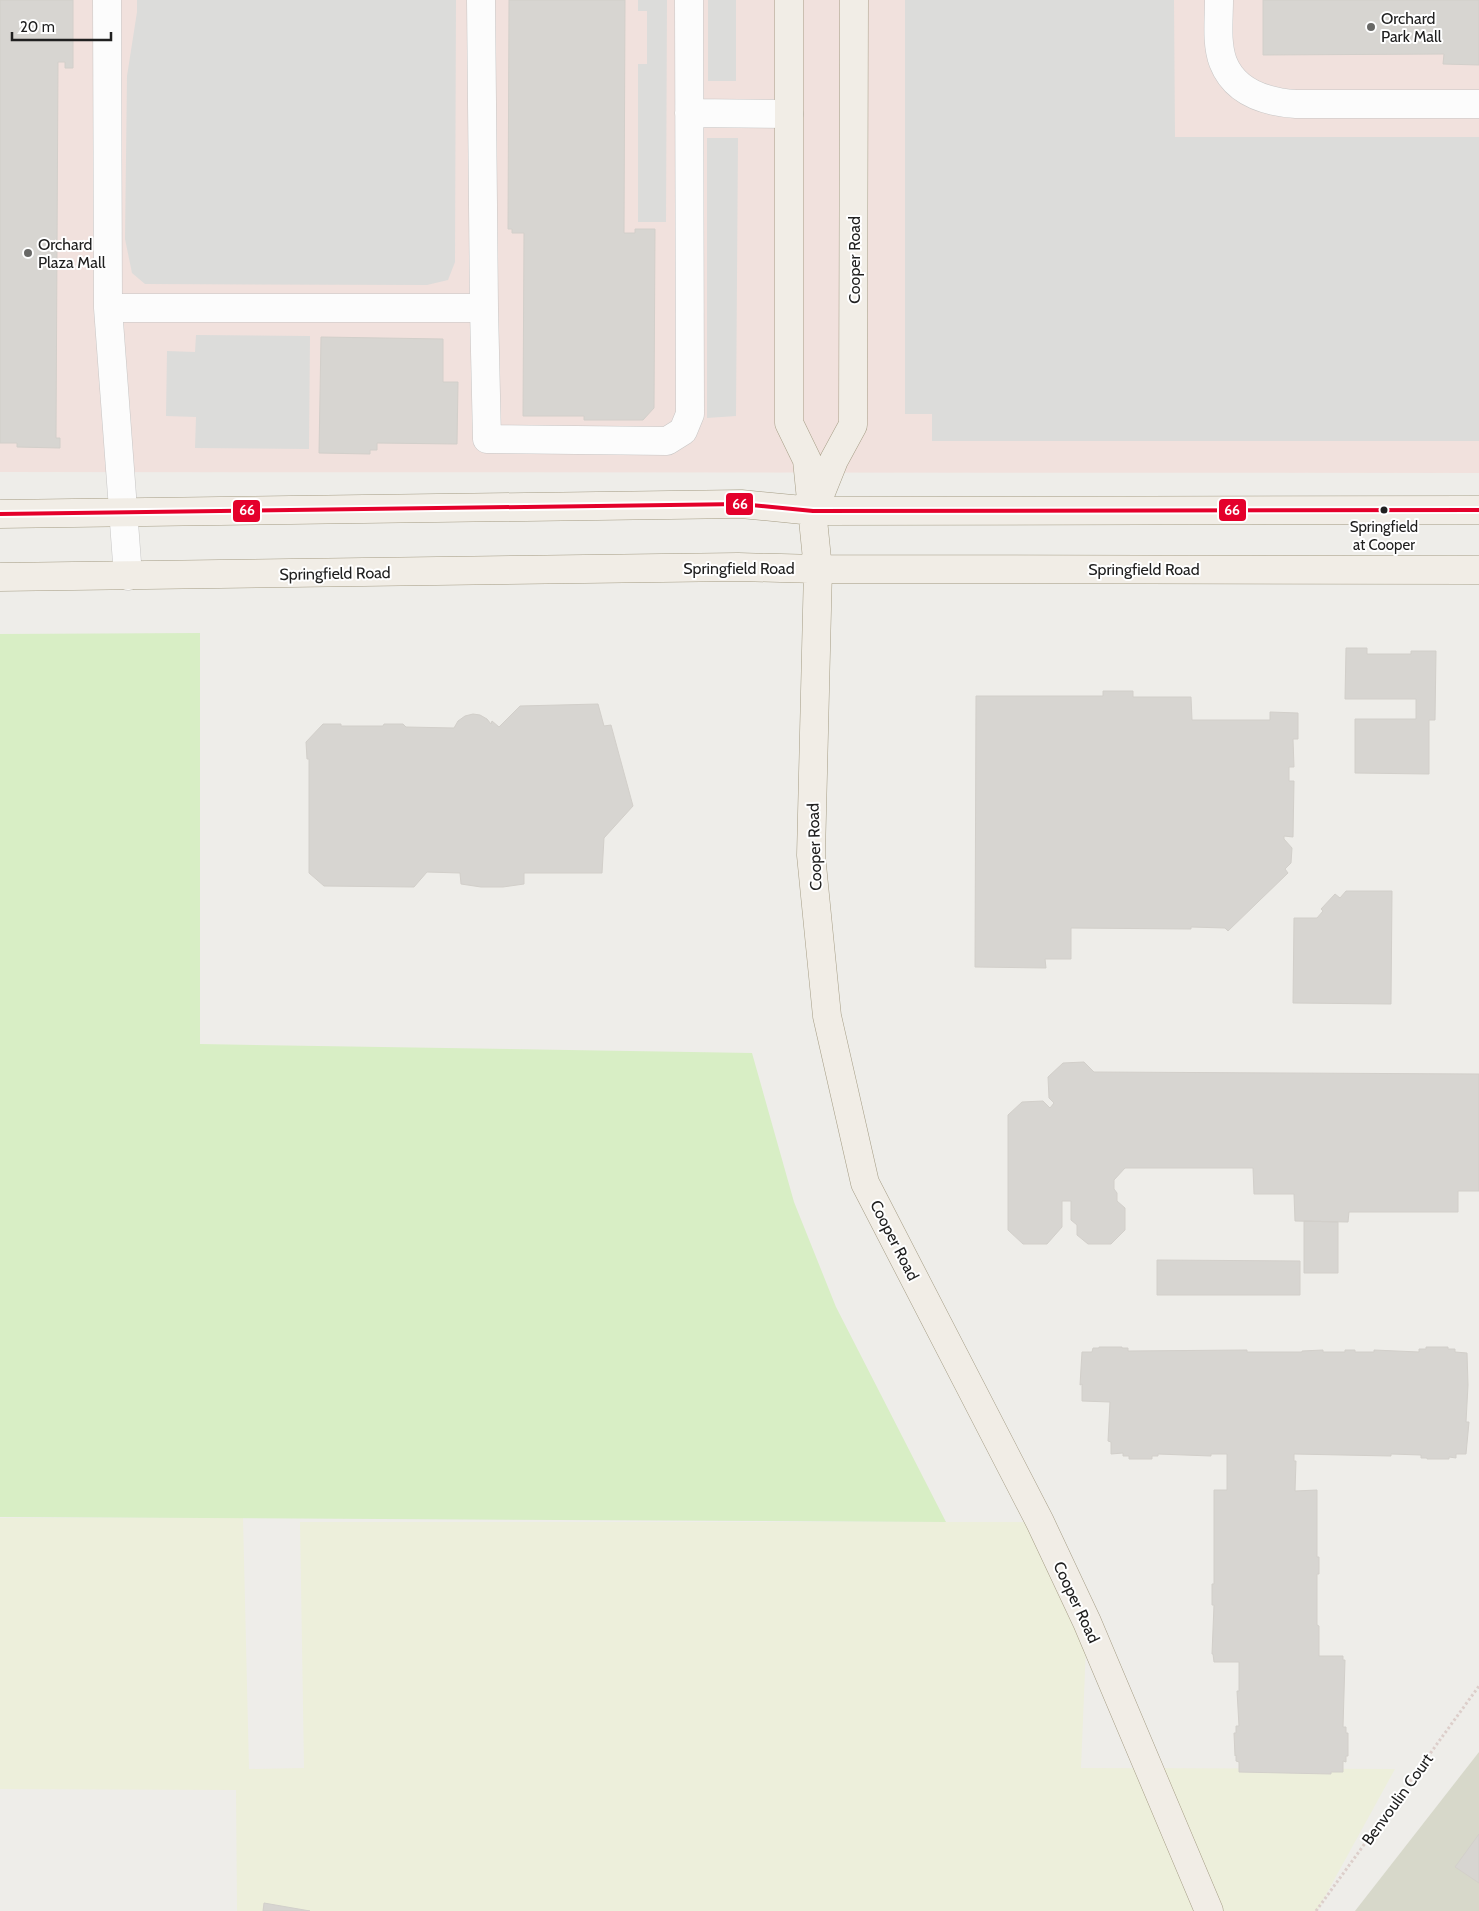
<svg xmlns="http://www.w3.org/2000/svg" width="1479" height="1911" font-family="Cabin,sans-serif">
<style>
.commercial{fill:#f1e1dd}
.religious{fill:#dcdcda}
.construction{fill:#d7d8ca}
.farmland{fill:#edefdb}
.grass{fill:#d8eec5}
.building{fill:#d7d5d1;stroke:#d2cfca}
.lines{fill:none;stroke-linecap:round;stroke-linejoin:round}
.minor-casing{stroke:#c7c6c5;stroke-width:29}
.major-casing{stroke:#a59d85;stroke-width:29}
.path{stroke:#dcceca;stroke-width:3;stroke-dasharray:2.5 2.5;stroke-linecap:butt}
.minor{stroke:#fcfcfc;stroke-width:28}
.major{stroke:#f1ede6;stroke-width:28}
.bus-1-casing{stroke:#fff;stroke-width:8}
.bus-1{stroke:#e4002b;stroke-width:4}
.poi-dot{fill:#686866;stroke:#fff;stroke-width:2}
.bus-dot{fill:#202020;stroke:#fff;stroke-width:2}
.labels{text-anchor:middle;stroke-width:4;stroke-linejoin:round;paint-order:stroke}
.bus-label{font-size:15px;fill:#202020;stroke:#fff}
.poi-label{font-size:16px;fill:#202020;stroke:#fff;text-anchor:start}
.street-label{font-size:16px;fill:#202020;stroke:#fff}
.line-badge{stroke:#fff;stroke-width:2}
.badge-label{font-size:14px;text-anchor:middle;font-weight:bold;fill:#fff}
</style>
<rect width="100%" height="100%" fill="#eeede9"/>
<!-- commercial -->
<path class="commercial" d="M0,0H1479V473L0,472Z"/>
<!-- religious -->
<path class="religious" d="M137,0H456L455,262L448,280L427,285L145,284L132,273L125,239L127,76L137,12Z
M638,0H667L666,222H638V64H647V11H638Z
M708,0H736V81H708Z
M905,0H1174L1175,137H1479V441H932V414H905Z
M707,138H738L736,416L707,418Z
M196,335L310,336L309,449L195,448L196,417L166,416L167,351L195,352Z"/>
<!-- construction -->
<path class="construction" d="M1479,1752V1911H1355Z"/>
<!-- farmland -->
<path class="farmland" d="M0,1518H243L249,1769L304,1768L300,1522H1040L1087,1622L1081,1768L1395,1769L1317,1911H237L236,1790L0,1789Z"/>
<!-- grass -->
<path class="grass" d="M200,633V1044L752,1053L794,1202L836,1307L946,1522L0,1517V634Z"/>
<!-- building -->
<path class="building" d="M0,0H73V68H65V62H58L56,438H60V448L17,447V443H0Z
M509,0H625L624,233H635V229H655L654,408L643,420H584V416H523L524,233H512V229H508Z
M1263,0H1479V65L1443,64L1444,54L1263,55Z
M321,337L443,339V382H458L457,444L377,443V450H370V454L319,453Z
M1346,648H1367V654H1411V651H1436L1435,720H1429V774L1355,773V719H1416V699H1345Z
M1103,691H1133V697H1191L1192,720H1270V712L1298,713V739H1293L1294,767H1289V781H1294L1293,837L1284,836V839L1292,848L1291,863L1285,869L1288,873L1228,931L1225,928L1191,927V929L1071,928V959H1045L1046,968L975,967L976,696H1103Z
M598,704L604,726L611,725L633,806L604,838L602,873H524V884L503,887H481L461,884L460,873L427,872L414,887L324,886L309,873V759H307L306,742L323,724H341V726H383L384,724H403L406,727L454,728L458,721L465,716L473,714L480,715L487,719L491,724L492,721L499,727L520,706Z
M1346,891H1392L1391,1004L1293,1003L1294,918H1317L1323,911L1321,909L1335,894L1340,898Z
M1084,1062L1094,1072L1479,1074V1191H1458V1212H1349L1348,1222L1295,1221L1294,1194H1254L1253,1168H1125L1114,1180V1189L1117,1193V1201L1125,1208V1230L1111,1244H1088L1077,1235V1225L1071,1220V1201H1062V1227L1047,1244H1023L1008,1230V1115L1022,1102L1043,1101L1050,1108L1054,1103L1049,1098L1048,1077L1063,1063Z
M1304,1221L1338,1222V1273H1304Z
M1157,1260L1300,1261V1295H1157Z
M1099,1347H1122V1348H1128V1351L1247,1350V1352H1302V1351L1323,1350V1352H1345V1350H1355V1352H1374V1350L1419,1352V1349H1426V1347H1448V1349H1455V1352L1467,1353L1468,1385L1466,1422H1469L1466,1454H1456V1458L1449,1457V1459H1427V1458H1421V1455L1391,1454V1456L1294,1454V1461H1296L1295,1491L1317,1490V1557H1319V1574H1317V1625L1319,1626V1656H1343V1660H1345L1343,1727H1346V1733H1348V1756H1346V1762L1343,1761V1772H1331V1774L1239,1772V1762L1236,1761V1755L1235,1756L1234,1733H1236V1726H1239L1237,1691H1239V1662H1214L1213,1654H1212L1214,1605H1212V1584H1214V1490H1227V1454H1211V1456L1158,1454V1456H1152V1459H1129V1456H1123V1453L1111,1454V1442L1108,1441L1110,1402L1082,1401V1384L1080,1385L1082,1352H1092L1093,1348H1099Z
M1479,1834V1883L1455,1867Z
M264,1903L310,1911H263Z"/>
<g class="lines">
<!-- minor casing -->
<g class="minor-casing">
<path id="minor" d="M107,0L108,308L128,576
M1219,0C1219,20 1216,43 1223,62C1235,93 1266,102 1296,104H1479
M689,113L789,114
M108,308H484L481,0
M484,308L487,439L667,441L683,431L690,414L689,0"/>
</g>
<!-- major casing -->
<g class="major-casing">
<path id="major" d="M789,0V423L807,460L818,569L811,855L827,1016L865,1183L1040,1522L1087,1622L1209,1911
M814,510L834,460L853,425L854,0
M0,514L741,504L813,511L1479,510
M0,577L738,567L818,569L1479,570"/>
</g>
<!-- path -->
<path class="path" d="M1316,1911L1479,1686"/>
<!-- minor -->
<use href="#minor" class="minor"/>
<!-- major -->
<use href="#major" class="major"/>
<!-- bus-1 casing -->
<g class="bus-1-casing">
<path id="bus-1" d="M0,514L741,504L813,511L1479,510"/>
</g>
<!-- bus-1 -->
<use href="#bus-1" class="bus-1"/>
</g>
<!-- markers -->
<g class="poi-dot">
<circle cx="1371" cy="27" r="5"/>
<circle cx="28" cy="253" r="5"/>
</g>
<circle class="bus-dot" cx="1384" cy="510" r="4.5"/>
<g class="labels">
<!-- bus labels -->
<g class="bus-label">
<text x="1384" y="532">Springfield<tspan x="1384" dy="18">at Cooper</tspan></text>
</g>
<!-- poi labels -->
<g class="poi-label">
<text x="1381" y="24">Orchard<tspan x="1381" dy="18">Park Mall</tspan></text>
<text x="38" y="250">Orchard<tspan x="38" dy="18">Plaza Mall</tspan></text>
</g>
<!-- street labels -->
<g class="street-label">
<text transform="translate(854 260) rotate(-90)" y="6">Cooper Road</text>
<text x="739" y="574">Springfield Road</text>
<text x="1144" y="575">Springfield Road</text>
<text transform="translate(335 573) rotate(-1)" y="6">Springfield Road</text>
<text transform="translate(814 847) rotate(-92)" y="6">Cooper Road</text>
<text transform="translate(895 1240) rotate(63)" y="6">Cooper Road</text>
<text transform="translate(1077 1602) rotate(65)" y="6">Cooper Road</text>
<text transform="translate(1397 1799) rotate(-54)" y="6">Benvoulin Court</text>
</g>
</g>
<g class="line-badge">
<rect x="725" y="492" width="29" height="24" rx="5" fill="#e4002b"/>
<rect x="1218" y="498" width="29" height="24" rx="5" fill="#e4002b"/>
<rect x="232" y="499" width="29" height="24" rx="5" fill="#e4002b"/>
</g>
<g class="badge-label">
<text x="740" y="509">66</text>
<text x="1232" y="515">66</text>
<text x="247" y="515">66</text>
</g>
<!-- scale -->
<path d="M12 32v8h99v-8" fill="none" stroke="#202020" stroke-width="2.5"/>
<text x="20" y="32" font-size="15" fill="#202020" stroke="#ffffff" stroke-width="4" paint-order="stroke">20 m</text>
</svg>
